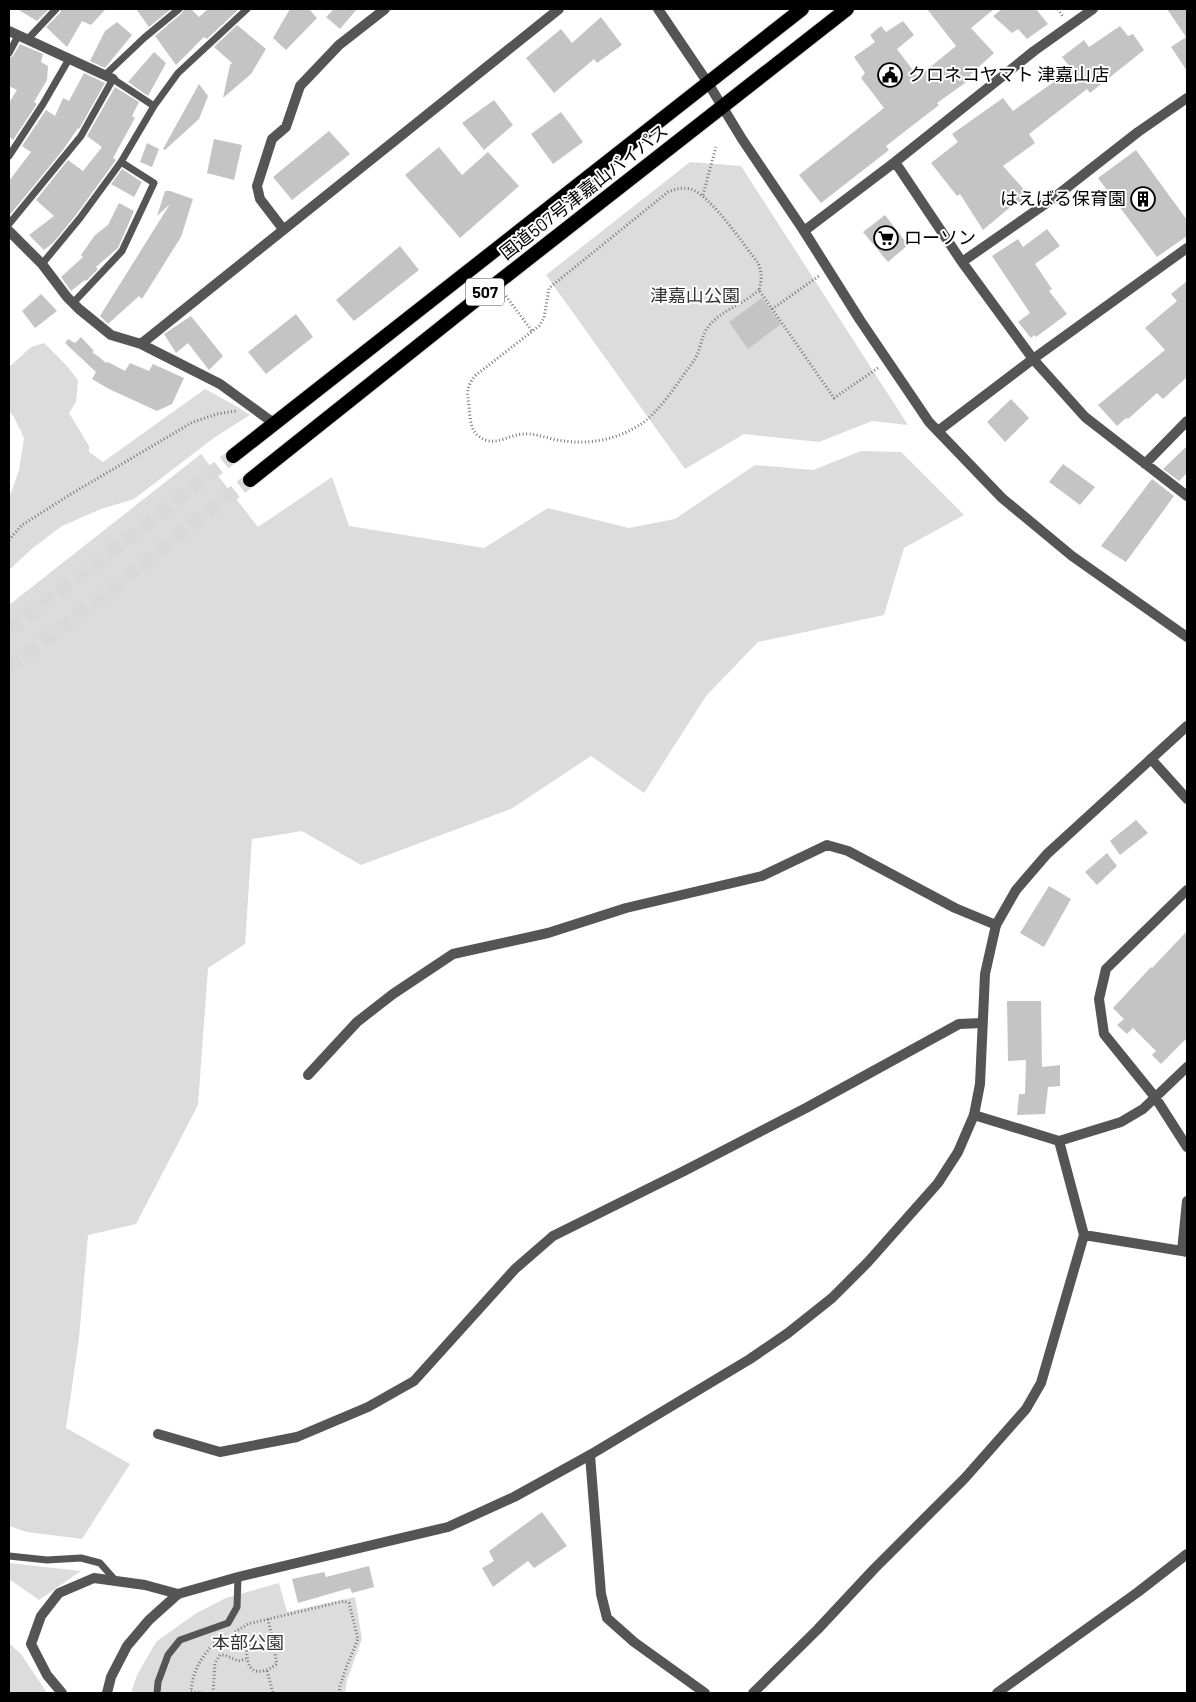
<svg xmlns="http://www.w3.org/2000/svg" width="1196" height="1702" font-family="Barlow,'Noto Sans JP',sans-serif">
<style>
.green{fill:#dcdcdc}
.building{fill:#c4c4c4}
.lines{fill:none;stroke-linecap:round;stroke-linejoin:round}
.trunk-tunnel{stroke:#d9d9d9;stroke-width:14;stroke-dasharray:14 7;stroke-linecap:butt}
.trunk-casing{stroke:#dbdbdb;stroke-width:16}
.path{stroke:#777;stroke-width:3;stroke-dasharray:1 2.5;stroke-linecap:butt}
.service{stroke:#555;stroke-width:7}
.minor{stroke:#555;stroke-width:10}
.tertiary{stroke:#555;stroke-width:10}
.trunk{stroke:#000;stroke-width:14}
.labels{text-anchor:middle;stroke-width:4;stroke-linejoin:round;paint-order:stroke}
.shield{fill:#fff;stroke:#4c4c4c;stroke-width:1}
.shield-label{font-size:16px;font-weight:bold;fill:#000}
.poi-label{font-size:18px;fill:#000;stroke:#fff;text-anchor:start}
.street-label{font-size:18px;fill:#000;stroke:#fff}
.park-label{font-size:18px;fill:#333;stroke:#fff}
</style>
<rect width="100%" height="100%" fill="#fff"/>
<!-- green -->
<path class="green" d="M690,162L741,166L908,425L872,421L819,442L744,434L685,469L546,275Z
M44,343L67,366L78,380L76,402L69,413L89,446V452L103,462L205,389L236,406L250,415L215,437L134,499L101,509L62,526L34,547L9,570V499L19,470L24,438L14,417L9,411V367L31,347Z
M861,451L901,452L964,515L904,548L884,615L758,642L706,696L644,793L591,756L511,809L361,865L302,831L252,839L245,944L208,968L198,1105L136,1224L88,1235L79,1338L66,1428L130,1464L82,1539L27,1532L9,1526V605L201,454L258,527L332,477L349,526L484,548L548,508L629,528L675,519L755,465L813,470Z
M9,1563L81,1571L39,1600L9,1579Z
M279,1583L287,1612L355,1597L362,1639L347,1680L345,1693H131L137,1675L156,1642L195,1614L226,1598Z
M9,1643L21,1654L47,1693H9Z"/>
<!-- building -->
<path class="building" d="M17,9H49L37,21Z
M61,9H106L91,25L82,21L67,47L46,27L60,13Z
M136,9H171L149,27Z
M184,9H191L199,17L208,9H239L207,39L204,37L176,65L155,36L182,13Z
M290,9H309L317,18L286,50L273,38Z
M334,9H357L340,29L326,17Z
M927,9H994L971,28L994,53L970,75L972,78L937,103L939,105L886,146L889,150L821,203L799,175L884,108L861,78L865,73L854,57L875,42L870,35L881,26L886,32L903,21L914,35L897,49L918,77L956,46Z
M1002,9H1036L1048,24L1027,39L1018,29L1012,33L993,16Z
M1167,9H1187V71L1171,47L1186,37Z
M601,17L622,45L597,63L594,59L554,93L526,58L561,29L572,43Z
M117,22L132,35L105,68L90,61L105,31Z
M237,25L266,49L251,74L223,98L230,65L232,63L214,47Z
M1120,26L1128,36L1133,34L1144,50L1090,93L1087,89L1029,134L1035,143L1003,166L1029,195L1017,206L1014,204L983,230L960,194L957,196L931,163L958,142L952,134L1003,98L1013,111L1072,69L1062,57L1084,40L1089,47Z
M20,44L43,54L41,62L48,66L47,80L34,102L37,104L13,140L9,136V103L17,90L9,86V58L13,56Z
M154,52L166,63L148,96L128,82Z
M84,73L105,83L79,129L78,128L63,150L9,216V181L31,152L22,146L46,110L55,116L63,98L69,101Z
M199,84L208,96L199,119L165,150L163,149Z
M115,87L139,102L132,116L135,118L113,158L116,160L76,215L54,242L44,250L29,235L54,216L36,200L68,160L83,171L102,147L87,136Z
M494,100L513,125L484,150L462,123Z
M561,112L583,142L553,164L531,134Z
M329,131L350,154L292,200L273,177Z
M214,139L242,145L234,180L207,173Z
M147,143L159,149L152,167L140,162Z
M439,147L462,175L488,152L519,186L460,238L405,175Z
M1136,150L1187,220V236L1157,257L1098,178Z
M122,169L142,182L134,197L111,184Z
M165,191H170L193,199L181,237L142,299L139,296L108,324L100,316L170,204L157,216Z
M119,203L134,211L118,248L96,267L98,269L86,281L85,280L71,291L61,277L83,257L81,255L95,235L108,225Z
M885,215L908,245L888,262L863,232Z
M1047,229L1060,246L1035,264L1052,289L1049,291L1067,314L1036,337L1034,335L1031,338L1018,322L1030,313L992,256L1018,239L1023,247Z
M400,246L419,270L354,321L336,300Z
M1187,281V377L1163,399L1157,393L1128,419L1126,418L1117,426L1098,405L1165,350L1145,328L1177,301L1171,294Z
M41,294L57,311L35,328L22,311Z
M762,298L781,324L748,349L729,322Z
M296,314L313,337L266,374L248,352Z
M191,316L223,356L209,370L188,343L176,353L164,334Z
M81,337L94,351L92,352L99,357L106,363L108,362L125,371L130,363L149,371L153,364L184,378L172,404L157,411L109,389L92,379L96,372L65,343L68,339L75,343Z
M1011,399L1029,418L1005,442L987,422Z
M1187,446V473L1179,481L1163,469Z
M1063,464L1095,487L1080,505L1049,482Z
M1152,479L1174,496L1126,562L1101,546Z
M1136,820L1148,833L1120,855L1110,841Z
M1107,853L1117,866L1097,885L1085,872Z
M1049,886L1071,899L1044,947L1020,933Z
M1187,931V1038L1161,1064L1152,1055L1156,1051L1133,1028L1127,1034L1117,1025L1124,1019L1113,1008L1151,967L1152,968Z
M1007,1001H1041L1042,1067L1060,1065V1086L1048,1087L1045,1114L1017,1115L1019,1094H1025L1026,1060L1008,1061Z
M542,1512L567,1546L534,1568L528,1561L493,1587L482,1568L494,1561L489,1551Z
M369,1566L374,1587L352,1593L350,1588L298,1603L292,1579L324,1572L326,1577Z"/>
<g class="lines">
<!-- trunk-tunnel -->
<path class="trunk-tunnel" d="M9,631L233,456
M9,668L250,480"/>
<!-- trunk casing -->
<g class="trunk-casing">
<path id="trunk" d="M233,456L802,9
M250,480L487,291L847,9"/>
</g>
<!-- path -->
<path class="path" d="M1058,9L1063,17
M703,195L716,147
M759,290C743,305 718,311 706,330C701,339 700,350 695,359C680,379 659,414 638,426C613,441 586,445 557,440C546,438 535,433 524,434C509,434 495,448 480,437C470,431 470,417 469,406C467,393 466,386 476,375L539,326L544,318L549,288L668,192C675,189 682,187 690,189C710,194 744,245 758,263C762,273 762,279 759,290L834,398L878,368
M506,296L532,331
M772,309L819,276
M9,540L22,525L71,494L193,422L217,414L236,411
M268,1619L272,1637
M235,1632L248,1624L344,1601L349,1603L358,1639L346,1668L340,1686L339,1693
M272,1637L277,1664C257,1678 245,1672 247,1647L257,1640Z
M267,1671L273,1693
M191,1692L203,1693
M191,1693C192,1670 202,1656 218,1639
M213,1693L215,1663L220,1655H225L238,1661L246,1659"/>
<!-- service -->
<path class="service" d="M27,40L56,9
M9,53L18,36
M105,75L144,38L179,9
M9,156L43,104L69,59
M9,224L81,136L113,79L154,106L178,73L247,9
M42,264L80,218L121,162L154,106
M73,303L122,251L154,183L121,162
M9,1556L47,1560L81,1558L100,1563L116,1581
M157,1693L158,1682L168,1655L180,1640L228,1623L237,1607L238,1577"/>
<!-- minor -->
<path class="minor" d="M9,31L113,79
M895,162L962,262L1033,359L1187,248
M283,229L260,199L257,186L272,139L286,127L300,86L339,45L385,9
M9,231L42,264L67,297L79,309L111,335L141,344L220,384L275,424
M804,231L895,162L1034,51L1093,9
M962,262L1051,200L1138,132L1187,98
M141,344L559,9
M938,431L1033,359L1085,417L1187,496
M1145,464L1187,421
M1151,759L1187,799
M1187,890L1106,969L1099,999L1104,1034L1155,1097L1187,1147
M308,1075L357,1022L393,994L453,954L548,933L626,908L762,876L827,845L848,851L955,908L996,925
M974,1115L1059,1141L1121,1122L1143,1109L1187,1067
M1084,1235L1182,1251
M1186,1252L1182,1251L1187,1201
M158,1434L220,1452L297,1437L368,1407L414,1381L515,1269L553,1236L684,1171L806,1108L959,1024L982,1023
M590,1455L601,1594L607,1618L634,1642L705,1693
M62,1693L47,1675L31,1644L41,1616L59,1593L94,1578L145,1585L178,1594
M753,1693L818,1629L874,1569L965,1478L1026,1409L1041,1383L1084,1235L1059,1141
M997,1693L1138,1592L1187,1554"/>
<!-- tertiary -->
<path class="tertiary" d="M658,9L708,83L742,139L804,231L860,320L929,422L1002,498L1072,556L1187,637
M107,1693L111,1677L127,1646L149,1620L178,1594L238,1577L448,1527L514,1497L590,1455L750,1359L788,1333L832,1298L868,1262L938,1183L958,1152L974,1115L980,1084L985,974L996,925L1016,890L1047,854L1187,726"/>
<!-- trunk -->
<use href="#trunk" class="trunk"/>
</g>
<!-- icons -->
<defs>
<g id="civic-ring" transform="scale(1.25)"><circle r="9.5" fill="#fff" stroke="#000" stroke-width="1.5"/><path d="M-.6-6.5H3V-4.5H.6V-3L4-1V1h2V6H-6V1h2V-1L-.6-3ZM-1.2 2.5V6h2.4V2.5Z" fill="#000"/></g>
<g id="building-ring" transform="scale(1.25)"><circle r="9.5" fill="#fff" stroke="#000" stroke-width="1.5"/><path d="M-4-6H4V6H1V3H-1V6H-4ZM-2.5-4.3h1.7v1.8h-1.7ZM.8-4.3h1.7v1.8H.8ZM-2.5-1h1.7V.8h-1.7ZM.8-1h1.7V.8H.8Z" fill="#000"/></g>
<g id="supermarket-ring" transform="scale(1.25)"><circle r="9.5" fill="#fff" stroke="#000" stroke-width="1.5"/><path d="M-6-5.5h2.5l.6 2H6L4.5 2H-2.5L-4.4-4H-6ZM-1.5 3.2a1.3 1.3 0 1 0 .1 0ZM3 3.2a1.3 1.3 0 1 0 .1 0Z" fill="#000"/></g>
</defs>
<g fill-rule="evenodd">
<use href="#civic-ring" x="890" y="75"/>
<use href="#building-ring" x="1143" y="199"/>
<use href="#supermarket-ring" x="886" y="238"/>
</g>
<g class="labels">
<!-- shield labels -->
<rect class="shield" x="466" y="278.5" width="38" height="27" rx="4"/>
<g class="shield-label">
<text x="485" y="298">507</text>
</g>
<!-- poi labels -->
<g class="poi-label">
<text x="908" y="81">クロネコヤマト 津嘉山店</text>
<text x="1126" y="205" text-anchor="end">はえばる保育園</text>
<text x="904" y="244">ローソン</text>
</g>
<!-- street labels -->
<g class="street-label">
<text transform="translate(584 192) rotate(-38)" y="6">国道507号津嘉山バイパス</text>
</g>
<!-- park labels -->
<g class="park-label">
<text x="695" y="302">津嘉山公園</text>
<text x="248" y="1649">本部公園</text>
</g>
</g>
<!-- border -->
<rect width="1196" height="1702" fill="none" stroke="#000000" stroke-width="20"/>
</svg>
